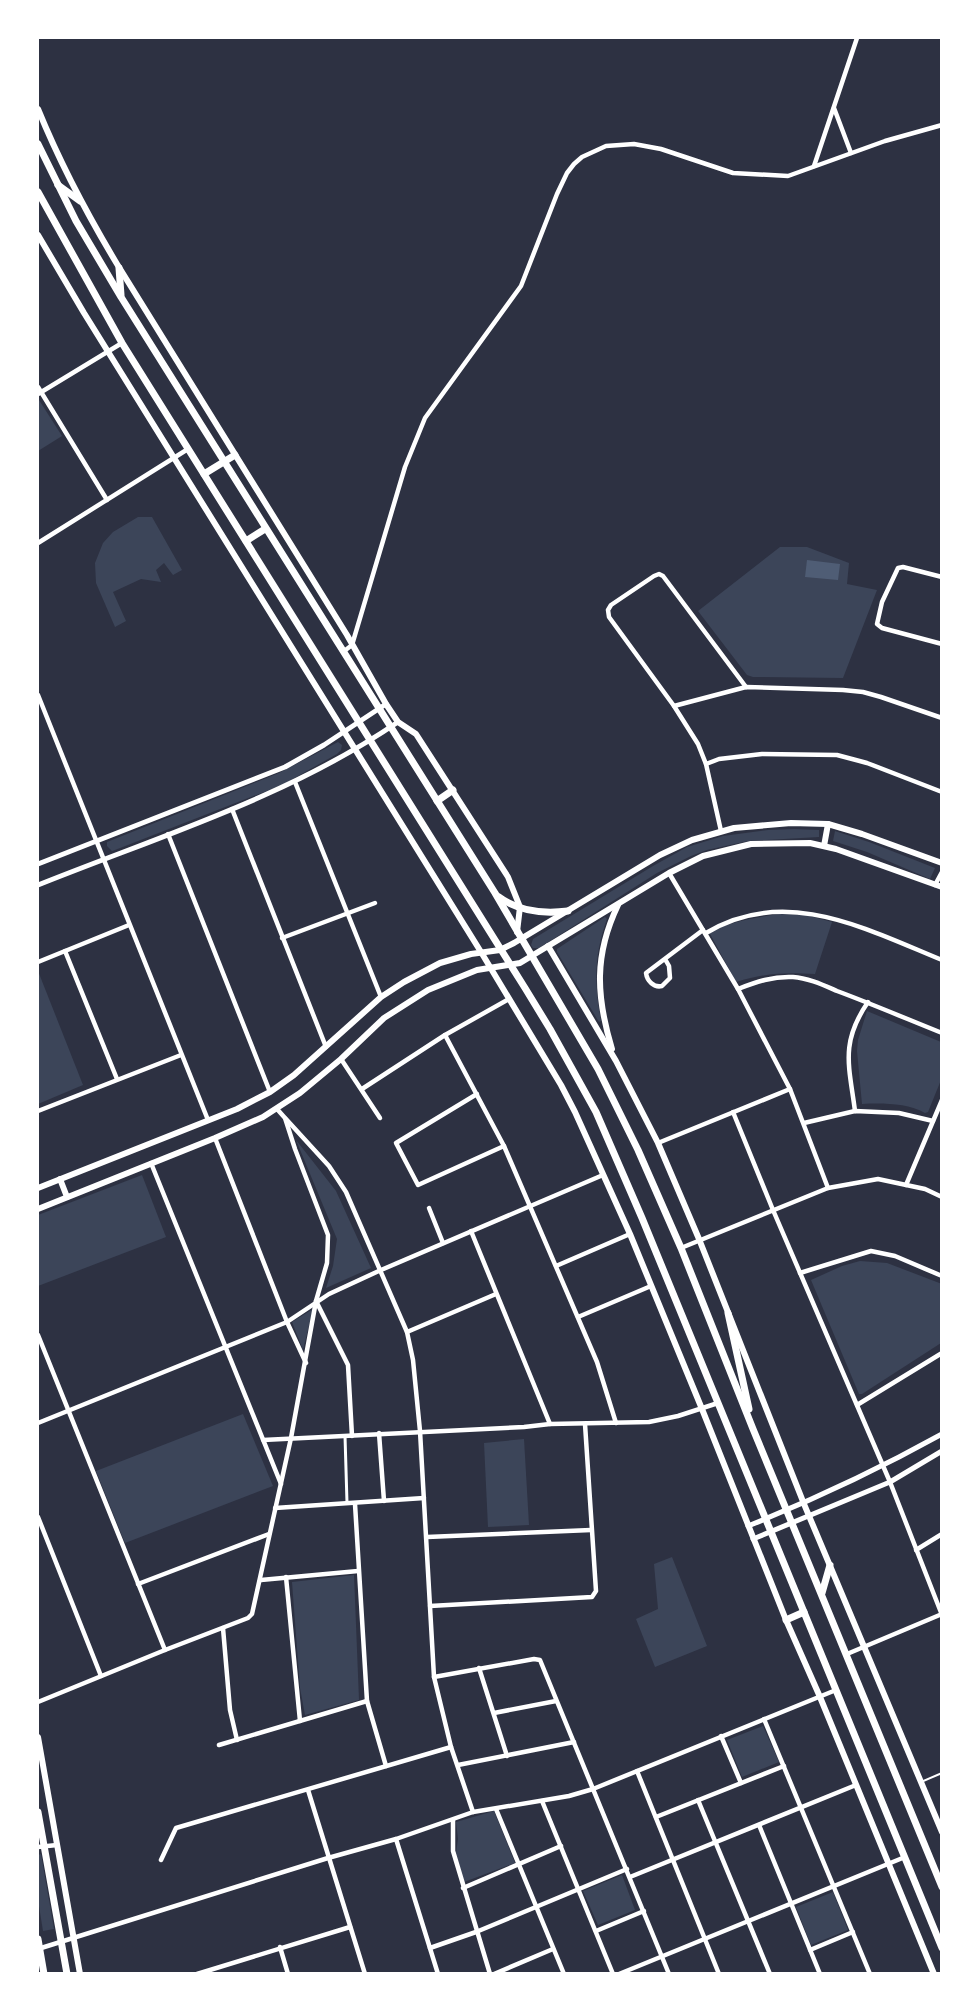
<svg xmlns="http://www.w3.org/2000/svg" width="979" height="2011" viewBox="0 0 979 2011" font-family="Overpass,sans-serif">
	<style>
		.green { fill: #3c4559 }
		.water { fill: #4f5d75 }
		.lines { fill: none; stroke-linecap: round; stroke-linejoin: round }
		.service { stroke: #fff; stroke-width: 2 }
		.pedestrian { stroke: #fff; stroke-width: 3 }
		.minor { stroke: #fff; stroke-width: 4.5 }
		.tertiary { stroke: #fff; stroke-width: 5 }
		.secondary { stroke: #fff; stroke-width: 6 }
		.primary { stroke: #fff; stroke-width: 7 }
	</style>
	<rect width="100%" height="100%" fill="#2d3142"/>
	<g class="green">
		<path d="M 39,400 L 62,436 L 38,451 L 38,401 Z"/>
		<path d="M 138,517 L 152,517 L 182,570 L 173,575 L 164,563 L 156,570 L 161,582 L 141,579 L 113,592 L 126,621 L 115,627 L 96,583 L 95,563 L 103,543 L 113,532 Z"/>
		<path d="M 780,547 L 807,547 L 849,563 L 847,584 L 877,590 L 843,678 L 753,677 L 747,675 L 698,611 Z"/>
		<path d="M 338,742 L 342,745 L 341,750 L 337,754 L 282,785 L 115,850 L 112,851 L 107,846 L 107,842 L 112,840 L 279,773 Z"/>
		<path d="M 794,829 L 819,830 L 819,837 L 748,841 L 707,850 L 691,856 L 657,873 L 539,948 L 533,948 L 531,945 L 533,939 L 653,866 L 687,847 L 723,836 L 768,830 Z"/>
		<path d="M 835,831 L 869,842 L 935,868 L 930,879 L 867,852 L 833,841 Z"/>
		<path d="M 779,914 L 806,915 L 832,922 L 815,974 C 786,972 765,973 736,982 L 709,932 C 732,921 754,918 779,914 Z"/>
		<path d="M 605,917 L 607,919 C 594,955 594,983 601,1021 L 599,1022 L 557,952 L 557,949 Z"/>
		<path d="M 38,971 L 83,1085 L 38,1104 Z"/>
		<path d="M 867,1011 L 941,1042 L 941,1080 L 928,1112 L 925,1113 C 907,1103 882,1103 862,1104 L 857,1051 L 858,1040 Z"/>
		<path d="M 296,1140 L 336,1191 L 371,1268 L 326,1288 L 333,1266 L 337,1239 Z"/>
		<path d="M 142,1175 L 166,1237 L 38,1286 L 38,1215 Z"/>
		<path d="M 860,1261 L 887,1263 L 942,1284 L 941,1343 L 862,1394 L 859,1394 L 811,1280 L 842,1266 Z"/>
		<path d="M 313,1309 L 303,1350 L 292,1322 Z"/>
		<path d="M 243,1414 L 273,1486 L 125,1543 L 96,1471 Z"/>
		<path d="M 524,1439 L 529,1525 L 488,1527 L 484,1443 Z"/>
		<path d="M 672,1557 L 707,1646 L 655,1667 L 636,1619 L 658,1609 L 654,1564 Z"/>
		<path d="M 354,1575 L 359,1700 L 305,1715 L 300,1688 L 292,1582 Z"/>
		<path d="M 763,1726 L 779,1762 L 742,1777 L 727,1740 Z"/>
		<path d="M 494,1811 L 515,1863 L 464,1882 L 456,1853 L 458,1839 L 456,1822 Z"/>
		<path d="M 41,1854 L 54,1929 L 43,1931 L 38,1900 L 38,1855 Z"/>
		<path d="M 622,1875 L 635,1910 L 598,1925 L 583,1891 Z"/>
		<path d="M 833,1892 L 848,1930 L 811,1945 L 796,1907 Z"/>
	</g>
	<path class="water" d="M 807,560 L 840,564 L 838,580 L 805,577 Z"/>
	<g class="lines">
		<path class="service" d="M 921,1782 L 942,1773"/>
		<path class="pedestrian" d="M 345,1436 L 347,1503"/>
		<g class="minor">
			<path d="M 834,108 L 851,153"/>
			<path d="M 814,166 L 857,38"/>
			<path d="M 38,387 L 107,500"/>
			<path d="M 38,394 L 122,343"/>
			<path d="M 38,543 L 188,449"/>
			<path d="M 942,577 L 903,567 L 898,568 L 882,602 L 877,624 L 882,628 L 942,644"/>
			<path d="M 343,652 L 352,645 L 405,467 L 425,418 L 521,286 L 557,194 L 567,173 L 574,164 L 582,157 L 606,146 L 634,144 L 661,149 L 733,173 L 788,176 L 885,141 L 942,125"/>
			<path d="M 38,695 L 208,1120"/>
			<path d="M 674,706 L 746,687 L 843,690 L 863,692 L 881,697 L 942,718"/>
			<path d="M 706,764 L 719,759 L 762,754 L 837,755 L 867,763 L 942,792"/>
			<path d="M 295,782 L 381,997"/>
			<path d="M 232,809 L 326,1047"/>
			<path d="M 721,831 L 706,764 L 698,744 L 674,706 L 609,617 L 608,610 L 611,605 L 654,576 L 659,574 L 663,576 L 746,687"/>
			<path d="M 168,834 L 270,1092"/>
			<path d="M 669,873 L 738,989 L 790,1089 L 828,1188"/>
			<path d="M 935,885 L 942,872"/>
			<path d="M 706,933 C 785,885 866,929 942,960"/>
			<path d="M 282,938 L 375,903"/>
			<path d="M 65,951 L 117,1079"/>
			<path d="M 665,959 L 669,966 L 670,978 L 662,986 C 654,988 647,981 646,973 L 703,930"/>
			<path d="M 38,962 L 129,925"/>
			<path d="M 738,989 C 756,982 773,976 793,977 C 808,978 823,985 837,991 C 872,1004 907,1019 942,1033"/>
			<path d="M 445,1035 L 504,1146 L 597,1362 L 616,1423"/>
			<path d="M 341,1059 L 380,1118"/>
			<path d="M 362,1089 L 445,1035 L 509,999"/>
			<path d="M 477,1094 L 396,1143 L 418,1185 L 504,1146"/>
			<path d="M 38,1111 L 181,1055"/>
			<path d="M 855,1111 C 849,1065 840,1043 868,1002"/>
			<path d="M 733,1112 L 773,1210 L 890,1482 L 942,1615"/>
			<path d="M 286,1119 L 329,1166 L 346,1192 L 407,1332 L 413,1360 L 420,1431 L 434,1677 L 451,1747 L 473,1812"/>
			<path d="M 804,1123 L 855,1111 L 899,1113 L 933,1121"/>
			<path d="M 215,1138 L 287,1322 L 306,1363"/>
			<path d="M 658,1143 L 790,1089"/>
			<path d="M 151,1163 L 281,1484"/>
			<path d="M 906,1185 L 942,1100"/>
			<path d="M 429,1208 L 443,1243"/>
			<path d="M 471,1231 L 550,1424"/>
			<path d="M 681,1248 L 828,1188 L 878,1179 L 925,1189 L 942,1197"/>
			<path d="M 556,1266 L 630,1234"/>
			<path d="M 800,1273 L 871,1251 L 895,1256 L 942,1276"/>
			<path d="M 316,1301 L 348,1365 L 352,1436"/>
			<path d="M 578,1317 L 651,1286"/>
			<path d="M 407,1332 L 496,1294"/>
			<path d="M 38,1335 L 165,1650"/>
			<path d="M 857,1405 L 942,1353"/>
			<path d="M 38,1423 L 287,1322 L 329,1294 L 381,1270 L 603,1175"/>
			<path d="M 379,1433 L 384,1501"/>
			<path d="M 263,1440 L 524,1427 L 550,1424 L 649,1422 L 678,1416 L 718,1403"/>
			<path d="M 355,1504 L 367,1701 L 386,1766"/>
			<path d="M 275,1508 L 424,1498"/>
			<path d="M 38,1517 L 101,1676"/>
			<path d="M 427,1537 L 591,1530"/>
			<path d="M 916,1550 L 942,1534"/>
			<path d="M 286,1577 L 300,1721"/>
			<path d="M 261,1580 L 358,1571"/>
			<path d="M 138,1584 L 269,1534"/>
			<path d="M 430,1606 L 592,1597 L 596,1591 L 585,1424"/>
			<path d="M 223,1628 L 230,1710 L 237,1740"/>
			<path d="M 847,1654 L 942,1614"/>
			<path d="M 479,1668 L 507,1756"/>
			<path d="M 434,1677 L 534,1659 L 540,1660 L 669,1974"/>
			<path d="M 38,1702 L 165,1650 L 248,1618 L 252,1614 L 291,1438 L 316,1301 L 327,1263 L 328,1235 L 295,1149 L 285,1118 L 277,1109"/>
			<path d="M 494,1713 L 556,1701"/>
			<path d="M 764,1719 L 870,1974"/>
			<path d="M 721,1736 L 741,1783"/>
			<path d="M 219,1745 L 367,1701"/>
			<path d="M 458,1765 L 574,1742"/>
			<path d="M 637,1771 L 719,1974"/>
			<path d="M 308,1790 L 365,1974"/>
			<path d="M 698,1800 L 770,1974"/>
			<path d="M 542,1801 L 613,1974"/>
			<path d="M 496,1809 L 564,1974"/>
			<path d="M 656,1817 L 784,1766"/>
			<path d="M 453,1820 L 453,1851 L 490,1974"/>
			<path d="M 759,1825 L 820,1974"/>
			<path d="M 396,1839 L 438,1974"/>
			<path d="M 38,1847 L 57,1845"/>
			<path d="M 161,1860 L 176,1828 L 451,1747"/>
			<path d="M 630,1877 L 856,1785"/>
			<path d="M 463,1888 L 561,1846"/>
			<path d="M 596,1931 L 644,1911"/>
			<path d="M 280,1947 L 288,1974"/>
			<path d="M 430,1948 L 476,1932 L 627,1869"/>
			<path d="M 38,1949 L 328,1858 L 396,1839 L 473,1812 L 569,1796 L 593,1789 L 836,1690"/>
			<path d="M 810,1950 L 853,1932"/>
			<path d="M 197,1974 L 350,1927"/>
			<path d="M 494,1974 L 553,1949"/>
			<path d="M 619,1974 L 905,1857"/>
		</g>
		<g class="tertiary">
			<path d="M 38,864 L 285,767 L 324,745 L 386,704"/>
			<path d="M 38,885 C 160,836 288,797 398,722"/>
			<path d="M 748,1526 C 815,1499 879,1469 942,1434"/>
			<path d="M 753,1539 L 890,1482 L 942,1451"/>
		</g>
		<g class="secondary">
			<path d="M 38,109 C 60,163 87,214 117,264 L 347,635 L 386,704 L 398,722 L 416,734 L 508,877 L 520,907 L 517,932"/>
			<path d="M 38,235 L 84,313 L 481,952 L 561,1085 L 575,1112 L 630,1234 L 702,1409 L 786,1620 L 820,1697 L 934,1974"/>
			<path d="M 824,846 L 828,824"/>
			<path d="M 548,946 L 616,1061 L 658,1143 L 699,1239 L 804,1504 L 942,1832"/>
			<path d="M 612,1049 C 596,996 594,955 618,905"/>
			<path d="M 60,1179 L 67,1197"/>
			<path d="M 38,1188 L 237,1109 L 270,1092 L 294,1075 L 381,997 L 404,982 L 440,963 L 471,954 L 500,950 L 514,943 L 660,855 L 692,840 L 734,828 L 791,823 L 828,824 L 862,834 L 942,863"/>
			<path d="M 38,1209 L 215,1138 L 263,1117 L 300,1093 L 341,1059 L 384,1018 L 428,990 L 477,970 L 520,963 L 669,873 L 703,856 L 751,844 L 810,843 L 836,849 L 942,887"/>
			<path d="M 38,1737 L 80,1974"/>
		</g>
		<g class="primary">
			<path d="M 38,144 L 76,221 L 121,297 L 495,893 L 598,1069 L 638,1150 L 681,1248 L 753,1429 L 942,1887"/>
			<path d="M 58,185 L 80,201"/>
			<path d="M 38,192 L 122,343 L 525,988 L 550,1029 L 596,1112 L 642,1218 L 942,1948"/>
			<path d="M 119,268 L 121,295"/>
			<path d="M 204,474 L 235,455"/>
			<path d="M 246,541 L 265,529"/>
			<path d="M 437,801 L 453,790"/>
			<path d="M 499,897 C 518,911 544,914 568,911"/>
			<path d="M 728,1313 L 749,1409"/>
			<path d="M 822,1593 L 830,1565"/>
			<path d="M 786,1620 L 804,1612"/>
			<path d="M 38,1812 L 67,1974"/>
			<path d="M 38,1939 L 44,1974"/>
		</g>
	</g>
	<rect width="979" height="2011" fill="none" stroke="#ffffff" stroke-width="78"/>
</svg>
